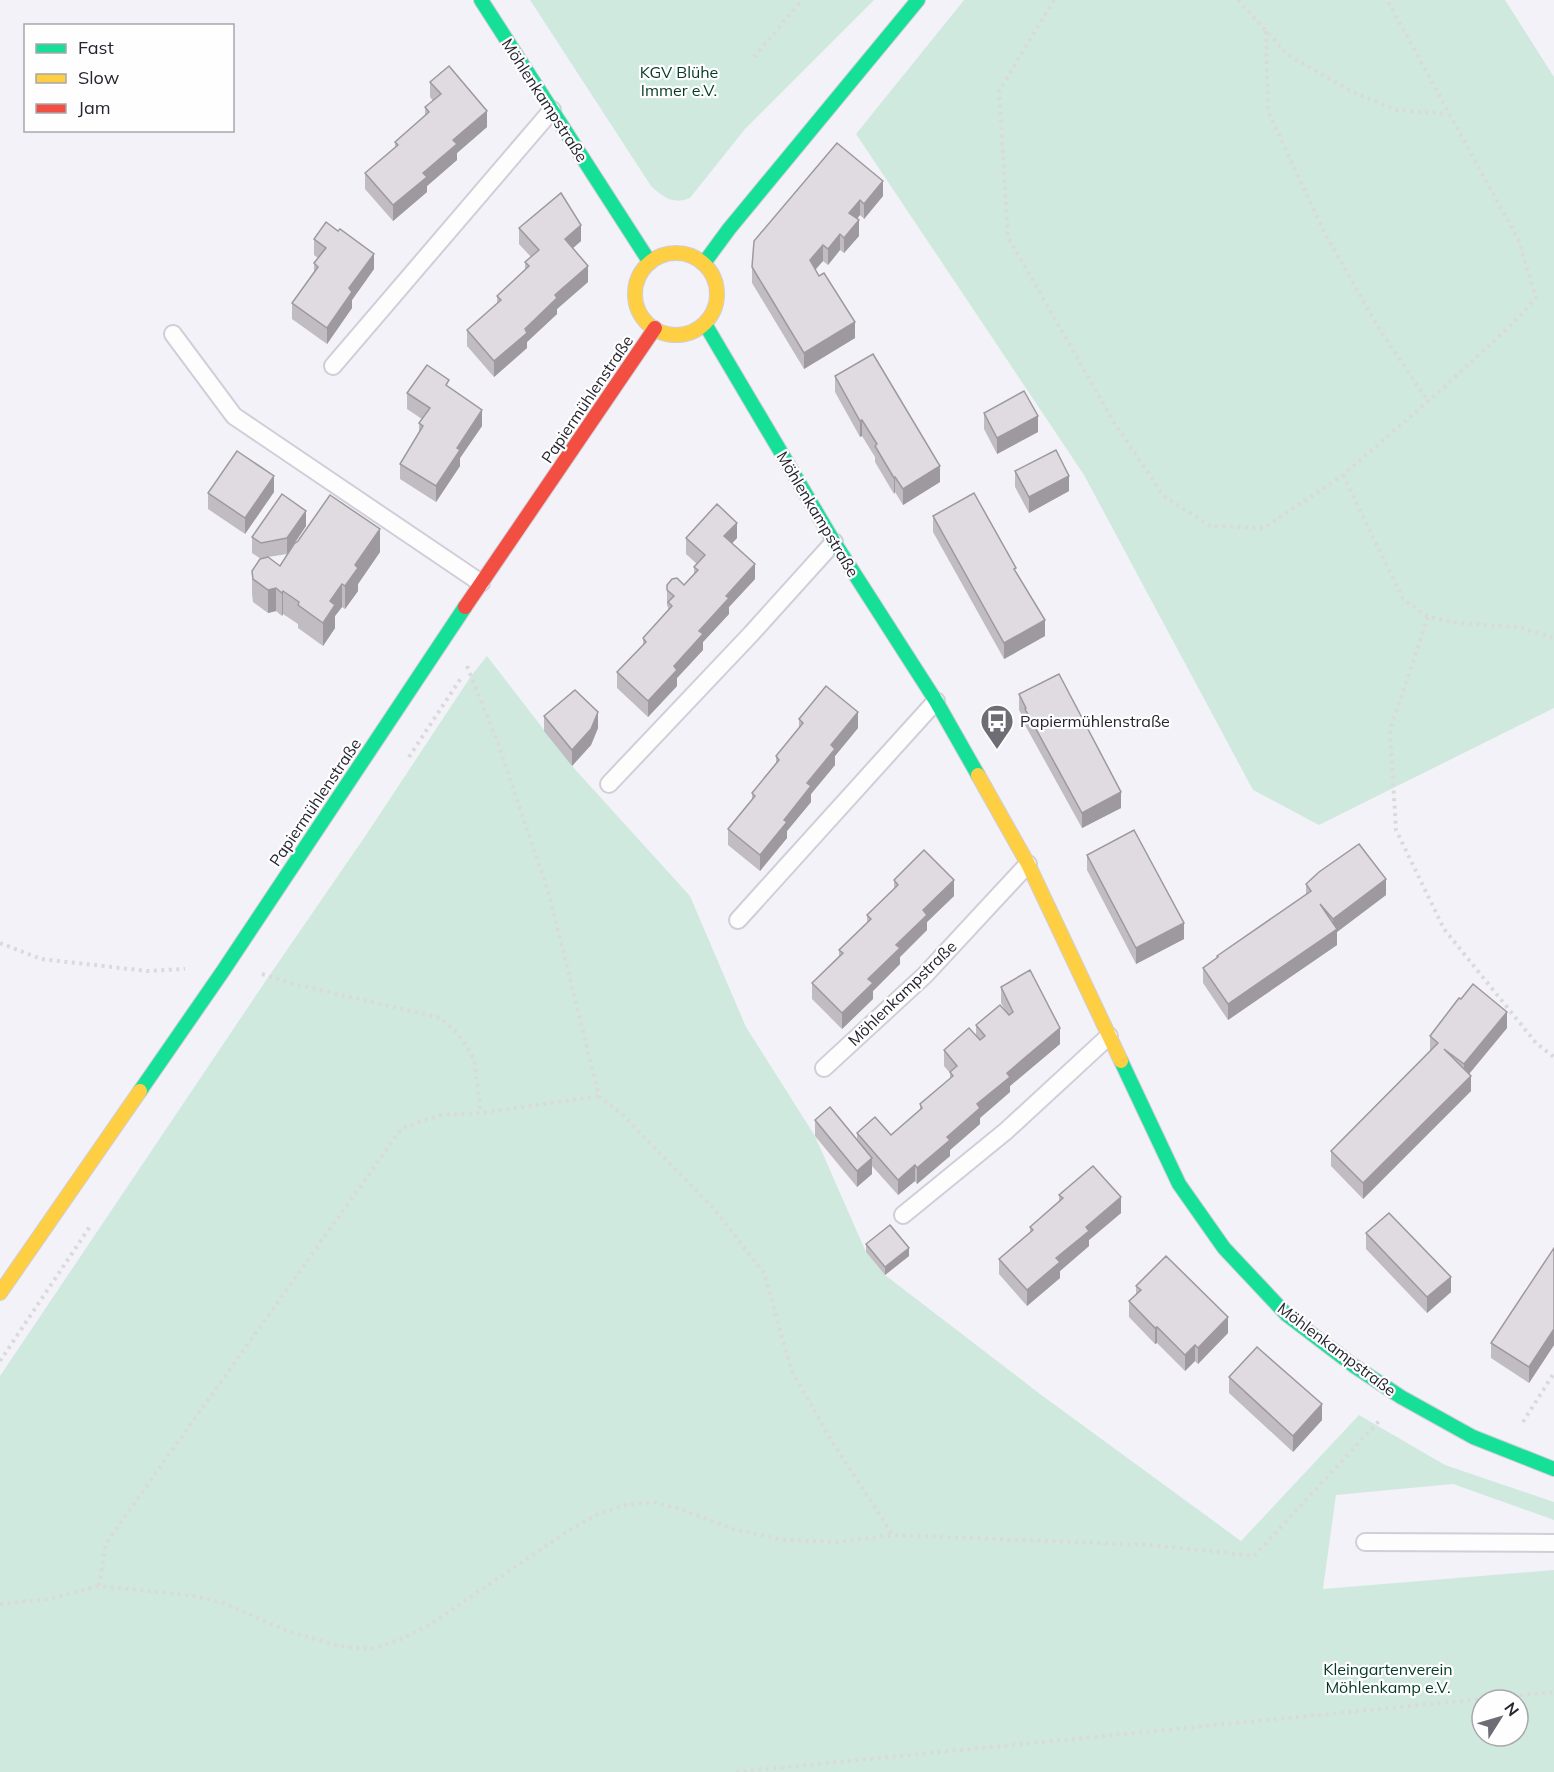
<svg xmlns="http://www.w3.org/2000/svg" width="1554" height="1772" viewBox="0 0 1554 1772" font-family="Mulish,sans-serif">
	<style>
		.green { fill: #d0e9df; fill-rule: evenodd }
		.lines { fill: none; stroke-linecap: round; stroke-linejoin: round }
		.lane-casing { stroke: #d0ced7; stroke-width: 20 }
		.fast-casing { stroke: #d0ced7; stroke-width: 16 }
		.slow-casing { stroke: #d0ced7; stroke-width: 16 }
		.jam-casing { stroke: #d0ced7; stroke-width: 16 }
		.path { stroke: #dadadc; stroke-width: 4; stroke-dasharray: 3 4.5; stroke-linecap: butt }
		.lane { stroke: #fdfdfe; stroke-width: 16 }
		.fast { stroke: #16e098; stroke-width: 14 }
		.slow { stroke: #ffcf43; stroke-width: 14 }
		.jam { stroke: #f24e42; stroke-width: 14 }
		.wall { fill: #c1bbc2; fill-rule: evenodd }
		.shaded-wall { fill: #9d999e }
		.building { fill: #e0dae1; stroke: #9d999e; stroke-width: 1.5 }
		.labels { text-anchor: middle; stroke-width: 4.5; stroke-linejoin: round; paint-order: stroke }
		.park-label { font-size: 16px; fill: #033925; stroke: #fefefe }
		.street-label { font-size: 16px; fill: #26242f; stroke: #fefefe }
		.poi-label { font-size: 16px; fill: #26242f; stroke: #fefefe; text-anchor: start }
	</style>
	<rect width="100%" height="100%" fill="#f3f2f8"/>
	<g class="green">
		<path d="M 530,0 L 874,0 L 745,129 L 690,198 C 673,205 663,197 651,186 Z"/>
		<path d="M 964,0 L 1505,0 L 1554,77 L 1554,708 L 1319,825 L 1253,790 L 1084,475 L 856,134 Z"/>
		<path d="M 487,656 L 572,766 L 690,896 L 746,1027 L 815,1136 L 866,1252 L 885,1275 L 1040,1394 L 1241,1541 L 1359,1415 L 1445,1465 L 1554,1502 L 1554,1520 L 1453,1484 L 1336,1495 L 1323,1589 L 1554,1570 L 1554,1772 L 0,1772 L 0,1376 L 269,976 L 366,835 L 471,676 ZM 1482,1700 L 1518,1700 L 1518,1736 L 1482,1736 Z"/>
	</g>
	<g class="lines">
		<defs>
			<g id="lane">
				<path d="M 173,334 L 234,416 L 481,583"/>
				<path d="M 333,366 L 552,110"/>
				<path d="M 609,784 L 751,634 L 834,542"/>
				<path d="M 738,920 L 936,701"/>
				<path d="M 824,1068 L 925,975 L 1028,864"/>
				<path d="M 903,1215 L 1006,1131 L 1109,1036"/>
				<path d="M 1365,1542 L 1554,1543"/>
			</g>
			<g id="fast">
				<path d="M 481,0 L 649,261"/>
				<path d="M 704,263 L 729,229 L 918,0"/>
				<path d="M 705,324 L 834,542 L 936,701 L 978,775"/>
				<path d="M 1121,1061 L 1179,1184 L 1224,1248 L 1287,1315 L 1354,1366 L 1401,1397 L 1473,1437 L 1554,1469"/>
				<path d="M 140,1091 L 223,971 L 465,607"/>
			</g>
			<g id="slow">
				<circle cx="676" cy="294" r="41"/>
				<path d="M 978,775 L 1028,864 L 1121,1061"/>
				<path d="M 0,1293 L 140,1091"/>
			</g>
			<path id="jam" d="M 465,607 L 655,328"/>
		</defs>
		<use href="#lane" class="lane-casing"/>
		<use href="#fast" class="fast-casing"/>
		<use href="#slow" class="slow-casing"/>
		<use href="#jam" class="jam-casing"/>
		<g class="path">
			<path d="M 1054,0 L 999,91 L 1008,237 L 1115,424 L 1164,496 L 1210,526 L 1264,528 L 1343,475 L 1443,388 L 1511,325 L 1536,298 L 1518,239 L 1387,0"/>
			<path d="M 1238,0 L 1288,55 L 1351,91 L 1396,110 L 1448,114"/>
			<path d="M 1266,31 L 1268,111 L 1323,230 L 1378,327 L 1428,401"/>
			<path d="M 754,57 L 802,0"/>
			<path d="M 1343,475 L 1403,599 L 1428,617 L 1459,623 L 1518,627 L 1554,638"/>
			<path d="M 1428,617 L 1390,730 L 1396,830 L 1444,929 L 1536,1043 L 1554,1057"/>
			<path d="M 467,666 L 496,738 L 549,894 L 599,1096 L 623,1115 L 715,1210 L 764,1273 L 791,1369 L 831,1440 L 893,1535"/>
			<path d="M 409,757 L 461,678"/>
			<path d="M 0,943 L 41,959 L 147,971 L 185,969"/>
			<path d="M 262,974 L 294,984 L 441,1018 L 459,1035 L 474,1059 L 481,1113"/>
			<path d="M 0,1361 L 91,1225"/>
			<path d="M 1523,1422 L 1554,1373"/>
			<path d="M 99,1586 L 106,1543 L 402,1128 L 440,1115 L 481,1113 L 599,1096"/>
			<path d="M 0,1604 L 49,1599 L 99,1586 L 194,1596 L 224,1603 L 287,1631 L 339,1646 L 371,1649 L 399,1640 L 429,1625 L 571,1529 L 598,1514 L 626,1505 L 652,1502 L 683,1510 L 733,1529 L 784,1540 L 838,1542 L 893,1535 L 1152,1545 L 1254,1556 L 1379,1421"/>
			<path d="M 736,1772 L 1554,1692"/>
		</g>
		<use href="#lane" class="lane"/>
		<use href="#fast" class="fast"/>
		<use href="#slow" class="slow"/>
		<use href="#jam" class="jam"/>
	</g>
	<g class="wall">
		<path d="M 430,82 L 487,127 L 457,153 L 457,160 L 427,186 L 427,192 L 393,221 L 365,189 L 365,173 L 395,147 L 395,142 L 425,115 L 425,107 L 433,101 L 430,97 Z"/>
		<path d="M 837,143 L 883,196 L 864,219 L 860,215 L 857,219 L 859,236 L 844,253 L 840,250 L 828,265 L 823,261 L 815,269 L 855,338 L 804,369 L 752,283 L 752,267 Z"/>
		<path d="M 519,228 L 581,241 L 573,248 L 588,282 L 557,309 L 557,314 L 527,342 L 527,348 L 494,377 L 467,346 L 467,330 L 497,304 L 497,296 L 525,270 L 525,262 L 531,257 L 519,244 Z"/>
		<path d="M 314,239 L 374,269 L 352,300 L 352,308 L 327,344 L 292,319 L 292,303 L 314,272 L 314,263 L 318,258 L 314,255 Z"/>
		<path d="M 835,376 L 940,482 L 903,505 L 895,492 L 894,494 L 875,462 L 875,457 L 862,436 L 860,437 L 835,392 Z"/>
		<path d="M 449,388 L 482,426 L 460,458 L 460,466 L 436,502 L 400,479 L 400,464 L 419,433 L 419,423 L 422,419 L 407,409 L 407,393 Z"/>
		<path d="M 984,413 L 1038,432 L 997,454 L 984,429 Z"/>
		<path d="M 1015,471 L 1069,491 L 1029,513 L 1015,487 Z"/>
		<path d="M 274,492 L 245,534 L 208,509 L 208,493 Z"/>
		<path d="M 933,516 L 1016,573 L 1045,636 L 1004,659 L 933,532 Z"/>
		<path d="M 306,526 L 295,543 L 380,552 L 358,584 L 358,591 L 345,609 L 342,607 L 335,616 L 335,628 L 323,646 L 298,628 L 298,624 L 283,614 L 282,616 L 276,611 L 268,613 L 253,602 L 252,594 L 252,571 L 261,559 L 252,553 L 252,537 ZM 287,554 L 280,566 L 268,557 Z"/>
		<path d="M 686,538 L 737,538 L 732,543 L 755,579 L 729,607 L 729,614 L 703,642 L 703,650 L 677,678 L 677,686 L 648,717 L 617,688 L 617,672 L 643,645 L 643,638 L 668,610 L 668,607 L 667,606 L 667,590 L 684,585 L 694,574 L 694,567 L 697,564 L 686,554 Z"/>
		<path d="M 1019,694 L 1121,808 L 1082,828 L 1025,725 L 1025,721 L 1019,710 Z"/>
		<path d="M 544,716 L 598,728 L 591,745 L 572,766 L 544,731 Z"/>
		<path d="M 799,719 L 858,728 L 835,756 L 835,765 L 811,794 L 811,802 L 787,831 L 787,838 L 760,871 L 728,845 L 728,829 L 752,801 L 752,793 L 776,763 L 776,756 L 799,728 Z"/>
		<path d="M 1087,855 L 1184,939 L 1136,964 L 1087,870 Z"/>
		<path d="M 894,880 L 954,896 L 927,922 L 927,930 L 900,957 L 900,964 L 873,991 L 873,999 L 842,1029 L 812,999 L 812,983 L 839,956 L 839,950 L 867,923 L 867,915 L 894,889 Z"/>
		<path d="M 1306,884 L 1386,895 L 1337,932 L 1337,945 L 1228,1020 L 1203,983 L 1203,968 L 1217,958 L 1217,956 L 1306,895 Z"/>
		<path d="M 1001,987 L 1060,1044 L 1010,1086 L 1010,1092 L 980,1118 L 980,1124 L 950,1150 L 950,1156 L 917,1184 L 915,1181 L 898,1195 L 872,1166 L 872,1174 L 857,1187 L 815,1136 L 815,1120 L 857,1140 L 857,1133 L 891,1135 L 920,1110 L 920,1104 L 950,1079 L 950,1073 L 944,1066 L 944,1050 L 976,1036 L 976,1025 L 1005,1010 L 1001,1003 Z"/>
		<path d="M 1507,1028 L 1469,1074 L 1471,1091 L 1363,1199 L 1331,1166 L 1331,1151 L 1430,1051 L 1430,1036 Z"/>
		<path d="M 1059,1195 L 1121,1213 L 1089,1240 L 1089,1246 L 1060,1271 L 1060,1278 L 1027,1306 L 999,1274 L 999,1259 L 1030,1233 L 1030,1227 L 1059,1201 Z"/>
		<path d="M 1366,1233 L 1451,1292 L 1427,1313 L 1366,1249 Z"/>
		<path d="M 866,1244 L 909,1256 L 885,1275 L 866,1252 Z"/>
		<path d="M 1554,1248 L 1554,1345 L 1529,1383 L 1491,1358 L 1491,1343 Z"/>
		<path d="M 1136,1286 L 1228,1333 L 1198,1364 L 1195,1361 L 1185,1371 L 1157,1343 L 1155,1344 L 1129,1317 L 1129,1301 L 1136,1294 Z"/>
		<path d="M 1229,1377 L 1322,1420 L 1293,1452 L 1229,1393 Z"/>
	</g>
	<g class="shaded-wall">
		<path d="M 487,111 L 487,127 L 457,153 L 457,160 L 427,186 L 427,192 L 393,221 L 393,205 L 453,140 Z"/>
		<path d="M 883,181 L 883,196 L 864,219 L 864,204 Z"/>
		<path d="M 860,200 L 860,215 L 849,228 L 849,213 Z"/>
		<path d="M 859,220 L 859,236 L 844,253 L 844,238 Z"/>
		<path d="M 581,225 L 581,241 L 565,255 L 565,239 Z"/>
		<path d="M 840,234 L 840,250 L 828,265 L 828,249 Z"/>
		<path d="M 823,245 L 823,261 L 810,276 L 810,260 Z"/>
		<path d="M 374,254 L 374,269 L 352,300 L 352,308 L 327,344 L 327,328 L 349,288 Z"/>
		<path d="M 588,266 L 588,282 L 557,309 L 557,314 L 527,342 L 527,348 L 494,377 L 494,361 L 555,295 Z"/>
		<path d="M 855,322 L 855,338 L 804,369 L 804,353 Z"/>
		<path d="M 482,410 L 482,426 L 460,458 L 460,466 L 436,502 L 436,486 L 457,448 Z"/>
		<path d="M 1038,416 L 1038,432 L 997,454 L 997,438 Z"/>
		<path d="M 862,420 L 862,436 L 860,437 L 860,421 Z"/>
		<path d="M 940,466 L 940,482 L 903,505 L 903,489 Z"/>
		<path d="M 274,476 L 274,492 L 245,534 L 245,518 Z"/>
		<path d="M 1069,476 L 1069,491 L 1029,513 L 1029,497 Z"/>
		<path d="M 895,477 L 895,492 L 894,494 L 894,478 Z"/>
		<path d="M 306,511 L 306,526 L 287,554 L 287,538 Z"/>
		<path d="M 737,523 L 737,538 L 724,552 L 724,536 Z"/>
		<path d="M 380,529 L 380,552 L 358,584 L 358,591 L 345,609 L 345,586 L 355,565 Z"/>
		<path d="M 755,564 L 755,579 L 729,607 L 729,614 L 703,642 L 703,650 L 677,678 L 677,686 L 648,717 L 648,701 L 726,596 Z"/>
		<path d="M 342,584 L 342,607 L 335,616 L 335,628 L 323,646 L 323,623 L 330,601 Z"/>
		<path d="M 276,588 L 276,611 L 268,613 L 268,590 Z"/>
		<path d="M 283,591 L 283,614 L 282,616 L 282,593 Z"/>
		<path d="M 1045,620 L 1045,636 L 1004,659 L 1004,643 Z"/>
		<path d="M 598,712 L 598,728 L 591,745 L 572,766 L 572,750 Z"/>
		<path d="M 858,712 L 858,728 L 835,756 L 835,765 L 811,794 L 811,802 L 787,831 L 787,838 L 760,871 L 760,855 L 831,745 Z"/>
		<path d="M 1121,792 L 1121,808 L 1082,828 L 1082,813 Z"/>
		<path d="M 1386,879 L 1386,895 L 1337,932 L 1337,945 L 1228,1020 L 1228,1004 L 1333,932 L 1333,919 Z"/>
		<path d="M 954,880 L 954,896 L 927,922 L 927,930 L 900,957 L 900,964 L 873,991 L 873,999 L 842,1029 L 842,1013 L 923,910 Z"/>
		<path d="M 1184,923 L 1184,939 L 1136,964 L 1136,948 Z"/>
		<path d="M 1507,1012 L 1507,1028 L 1464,1080 L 1464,1064 Z"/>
		<path d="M 1060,1028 L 1060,1044 L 1010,1086 L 1010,1092 L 980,1118 L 980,1124 L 950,1150 L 950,1156 L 917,1184 L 917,1168 L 1007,1073 Z"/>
		<path d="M 1471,1076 L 1471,1091 L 1363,1199 L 1363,1183 Z"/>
		<path d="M 872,1158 L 872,1174 L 857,1187 L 857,1171 Z"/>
		<path d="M 915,1165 L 915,1181 L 898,1195 L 898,1180 Z"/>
		<path d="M 1121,1197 L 1121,1213 L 1089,1240 L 1089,1246 L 1060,1271 L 1060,1278 L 1027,1306 L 1027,1290 L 1086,1227 Z"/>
		<path d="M 909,1248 L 909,1256 L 885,1275 L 885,1267 Z"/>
		<path d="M 1451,1277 L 1451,1292 L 1427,1313 L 1427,1297 Z"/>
		<path d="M 1228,1317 L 1228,1333 L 1198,1364 L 1198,1348 Z"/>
		<path d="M 1157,1327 L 1157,1343 L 1155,1344 L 1155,1328 Z"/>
		<path d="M 1554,1329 L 1554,1345 L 1529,1383 L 1529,1367 Z"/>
		<path d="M 1195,1345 L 1195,1361 L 1185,1371 L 1185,1355 Z"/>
		<path d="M 1322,1404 L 1322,1420 L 1293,1452 L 1293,1436 Z"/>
	</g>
	<g class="building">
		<path d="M 449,66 L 487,111 L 453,140 L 457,144 L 423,173 L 427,177 L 393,205 L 365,173 L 398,145 L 395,142 L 429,112 L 425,107 L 441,94 L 430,82 Z"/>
		<path d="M 837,143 L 883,181 L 864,204 L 860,200 L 849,213 L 859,220 L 844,238 L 840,234 L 828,249 L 823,245 L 810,260 L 819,276 L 824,273 L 855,322 L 804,353 L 752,267 L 754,241 Z"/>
		<path d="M 561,193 L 581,225 L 565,239 L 588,266 L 555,295 L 557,298 L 525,329 L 527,333 L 494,361 L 467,330 L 501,300 L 497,296 L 529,266 L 525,262 L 539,250 L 519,228 Z"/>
		<path d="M 326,222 L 338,231 L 340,229 L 374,254 L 349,288 L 352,292 L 327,328 L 292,303 L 318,267 L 314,263 L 326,248 L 314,239 Z"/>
		<path d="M 873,354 L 940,466 L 903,489 L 895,477 L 894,478 L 875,446 L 877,444 L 862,420 L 860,421 L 835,376 Z"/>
		<path d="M 427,365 L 449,380 L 446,385 L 482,410 L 457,448 L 460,450 L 436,486 L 400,464 L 423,426 L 419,423 L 430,408 L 407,393 Z"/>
		<path d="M 1024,391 L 1038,416 L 997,438 L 984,413 Z"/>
		<path d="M 1056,450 L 1069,476 L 1029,497 L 1015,471 Z"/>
		<path d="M 237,451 L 274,476 L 245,518 L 208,493 Z"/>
		<path d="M 974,493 L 1016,568 L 1014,569 L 1045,620 L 1004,643 L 933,516 Z"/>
		<path d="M 282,494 L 306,511 L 287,538 L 261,543 L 252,537 Z"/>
		<path d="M 330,495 L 380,529 L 355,565 L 358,568 L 345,586 L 342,584 L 330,601 L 335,605 L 323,623 L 298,605 L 299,602 L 283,591 L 282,593 L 276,588 L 268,590 L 253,579 L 252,571 L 260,559 L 268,557 L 280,566 L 294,544 L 298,541 Z"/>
		<path d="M 717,504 L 737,523 L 724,536 L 755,564 L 726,596 L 729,598 L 699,631 L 703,634 L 674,666 L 677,670 L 648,701 L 617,672 L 646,642 L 643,638 L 672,606 L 668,602 L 674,596 L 667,590 L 667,585 L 672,579 L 677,578 L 684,585 L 698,570 L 694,567 L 705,555 L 686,538 Z"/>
		<path d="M 1059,674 L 1121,792 L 1082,813 L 1025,709 L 1026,708 L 1019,694 Z"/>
		<path d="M 826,686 L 858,712 L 831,745 L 835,749 L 807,783 L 811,786 L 784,820 L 787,822 L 760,855 L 728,829 L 755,796 L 752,793 L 779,760 L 776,756 L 803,723 L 799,719 Z"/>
		<path d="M 575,690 L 598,712 L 591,729 L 572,750 L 544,716 Z"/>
		<path d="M 1134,830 L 1184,923 L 1136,948 L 1087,855 Z"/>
		<path d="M 1359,844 L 1386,879 L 1333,919 L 1320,904 L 1337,929 L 1228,1004 L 1203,968 L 1218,957 L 1217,956 L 1311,891 L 1306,884 L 1319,872 Z"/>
		<path d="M 924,850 L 954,880 L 923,910 L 927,915 L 896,945 L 900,948 L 868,979 L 873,983 L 842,1013 L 812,983 L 843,953 L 839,950 L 871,919 L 867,915 L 898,885 L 894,880 Z"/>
		<path d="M 1030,970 L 1060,1028 L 1007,1073 L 1010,1077 L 977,1104 L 980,1108 L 947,1137 L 950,1140 L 917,1168 L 915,1165 L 898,1180 L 857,1133 L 875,1117 L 891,1135 L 922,1108 L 920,1104 L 953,1076 L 950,1072 L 957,1066 L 944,1050 L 969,1028 L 980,1040 L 985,1036 L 976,1025 L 1000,1005 L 1009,1015 L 1013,1012 L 1001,987 Z"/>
		<path d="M 1473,984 L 1507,1012 L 1464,1064 L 1444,1049 L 1471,1076 L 1363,1183 L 1331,1151 L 1438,1043 L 1430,1036 L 1459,998 L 1461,999 Z"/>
		<path d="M 830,1107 L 872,1158 L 857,1171 L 815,1120 Z"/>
		<path d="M 1093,1166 L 1121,1197 L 1086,1227 L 1089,1231 L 1056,1258 L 1060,1262 L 1027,1290 L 999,1259 L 1033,1230 L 1030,1227 L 1063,1198 L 1059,1195 Z"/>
		<path d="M 1389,1213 L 1451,1277 L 1427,1297 L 1366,1233 Z"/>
		<path d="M 890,1225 L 909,1248 L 885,1267 L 866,1244 Z"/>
		<path d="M 1554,1248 L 1554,1329 L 1529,1367 L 1491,1343 Z"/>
		<path d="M 1166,1256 L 1228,1317 L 1198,1348 L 1195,1345 L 1185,1355 L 1157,1327 L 1155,1328 L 1129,1301 L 1141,1290 L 1136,1286 Z"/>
		<path d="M 1257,1347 L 1322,1404 L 1293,1436 L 1229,1377 Z"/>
	</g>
	<defs>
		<symbol id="bus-pin" viewBox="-11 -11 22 30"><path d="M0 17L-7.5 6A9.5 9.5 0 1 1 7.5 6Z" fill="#6e6c75" stroke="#fefefe"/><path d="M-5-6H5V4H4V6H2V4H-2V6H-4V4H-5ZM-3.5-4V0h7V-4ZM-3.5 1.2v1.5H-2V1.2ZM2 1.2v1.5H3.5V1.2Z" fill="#fff"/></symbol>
	</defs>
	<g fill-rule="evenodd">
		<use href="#bus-pin" x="978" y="702" width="38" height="52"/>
	</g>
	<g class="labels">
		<g class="park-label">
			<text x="679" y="78">KGV Blühe<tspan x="679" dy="18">Immer e.V.</tspan></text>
			<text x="1388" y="1675">Kleingartenverein<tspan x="1388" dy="18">Möhlenkamp e.V.</tspan></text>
		</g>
		<g class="street-label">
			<text transform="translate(545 100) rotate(57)" y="6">Möhlenkampstraße</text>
			<text transform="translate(587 399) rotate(-56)" y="6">Papiermühlenstraße</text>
			<text transform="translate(818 514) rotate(59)" y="6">Möhlenkampstraße</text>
			<text transform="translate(315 802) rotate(-56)" y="6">Papiermühlenstraße</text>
			<text transform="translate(902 993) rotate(-44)" y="6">Möhlenkampstraße</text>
			<text transform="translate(1337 1349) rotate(37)" y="6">Möhlenkampstraße</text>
		</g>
		<g class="poi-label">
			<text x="1020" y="727">Papiermühlenstraße</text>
		</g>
	</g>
	<rect x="24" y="24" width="210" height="108" fill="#fefefe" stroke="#a8a7ab" stroke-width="1.5"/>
	<rect x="36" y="44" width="30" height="9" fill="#16e098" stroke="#a8a7ab" stroke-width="1.5"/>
	<text x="78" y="54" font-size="18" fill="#26242f">Fast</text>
	<rect x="36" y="74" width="30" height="9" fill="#ffcf43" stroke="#a8a7ab" stroke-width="1.5"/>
	<text x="78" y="84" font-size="18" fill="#26242f">Slow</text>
	<rect x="36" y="104" width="30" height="9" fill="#f24e42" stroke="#a8a7ab" stroke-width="1.5"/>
	<text x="78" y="114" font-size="18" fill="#26242f">Jam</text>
	<g transform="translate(1500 1718) rotate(53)"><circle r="28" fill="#fefefe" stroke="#a8a7ab" stroke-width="1.5"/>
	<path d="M0-4.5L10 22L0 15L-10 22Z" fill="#6e6c75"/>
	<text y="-9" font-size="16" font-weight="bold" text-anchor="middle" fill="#26242f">N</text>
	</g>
</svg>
